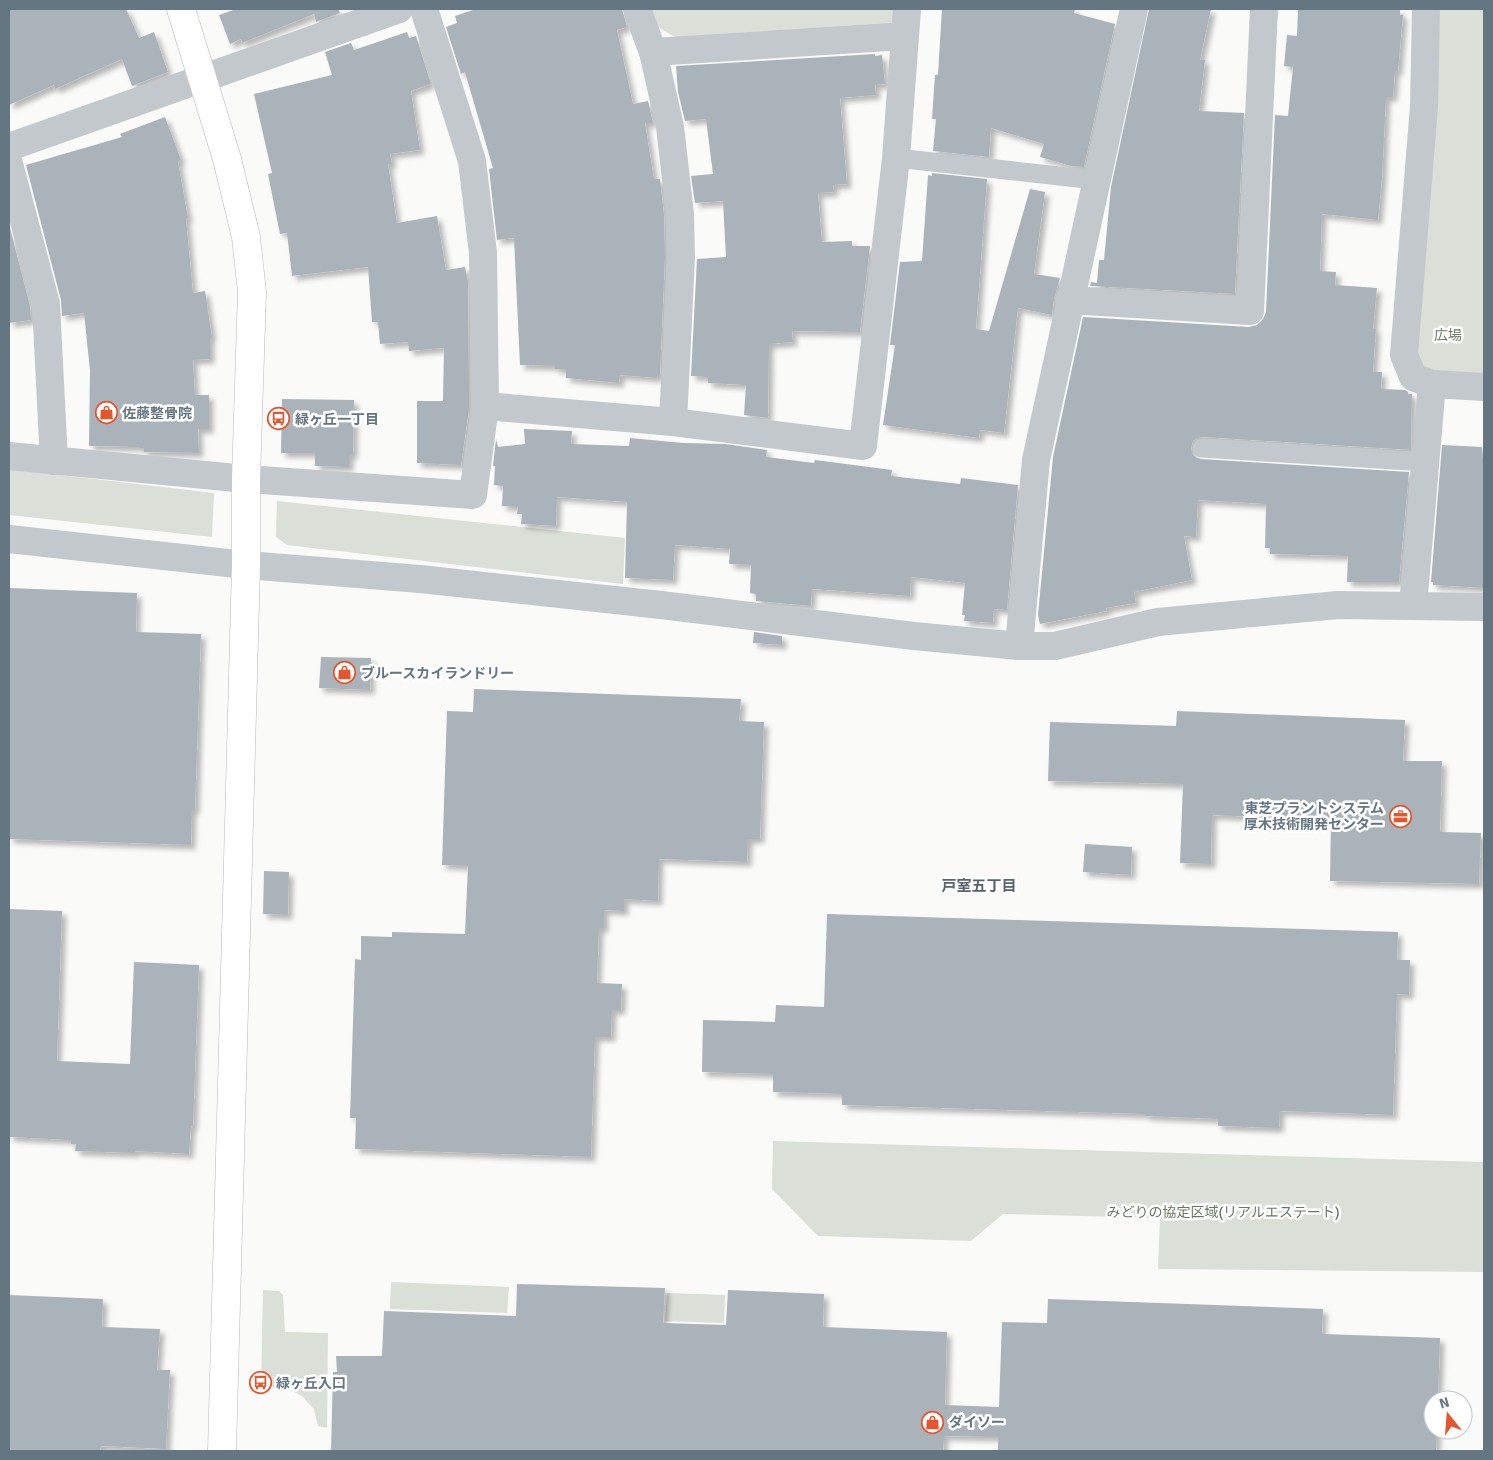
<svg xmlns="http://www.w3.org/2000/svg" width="1493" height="1460" viewBox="0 0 1493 1460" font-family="Signika,'Noto Sans JP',sans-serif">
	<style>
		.green { fill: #dadfd7 }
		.building { fill: #aab3b9; filter: url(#shadow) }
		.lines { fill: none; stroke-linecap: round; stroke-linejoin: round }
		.secondary-casing { stroke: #b3babf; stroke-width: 29 }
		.lane { stroke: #c3c8cc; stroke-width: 19 }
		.street { stroke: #c3c8cc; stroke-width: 28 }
		.secondary { stroke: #fff; stroke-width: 28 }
		.labels { text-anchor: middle; stroke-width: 5; stroke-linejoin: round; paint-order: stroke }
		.park-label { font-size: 14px; fill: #687a64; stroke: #fff }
		.poi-label { font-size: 14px; font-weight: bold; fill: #657683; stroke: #fff; text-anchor: start }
		.neighbourhood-label { font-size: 15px; font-weight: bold; fill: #57646e; stroke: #fff }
	</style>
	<defs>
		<filter id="shadow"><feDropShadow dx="4.5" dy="4.5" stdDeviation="2.5" flood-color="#0004"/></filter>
	</defs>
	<rect width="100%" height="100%" fill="#fafaf8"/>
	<g class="green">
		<path d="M 651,9 L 902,9 L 901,22 L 675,37 L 658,27 Z"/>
		<path d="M 1434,9 L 1484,9 L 1484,379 L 1423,373 L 1410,351 Z"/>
		<path d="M 9,469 L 214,493 L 212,537 L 9,515 Z"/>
		<path d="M 277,501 L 625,538 L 623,584 L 287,545 L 276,537 Z"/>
		<path d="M 773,1141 L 1484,1162 L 1484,1272 L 1158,1269 L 1160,1218 L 1003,1214 L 971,1241 L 818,1236 L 772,1189 Z"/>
		<path d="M 391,1282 L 509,1287 L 507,1313 L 390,1309 Z"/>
		<path d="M 263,1290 L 279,1291 L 283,1295 L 285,1332 L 328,1333 L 327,1428 L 318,1426 L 314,1409 L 302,1396 L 285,1387 L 261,1387 Z"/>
		<path d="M 667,1293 L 725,1295 L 724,1323 L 665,1321 Z"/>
	</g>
	<g class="building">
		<path d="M 9,9 L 126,9 L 139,38 L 154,32 L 168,72 L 132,86 L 122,59 L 55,89 L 54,85 L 9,105 Z"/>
		<path d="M 236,9 L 338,9 L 340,13 L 316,22 L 314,14 L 242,43 L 241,39 L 230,44 L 219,15 Z"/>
		<path d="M 476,9 L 622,9 L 627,27 L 617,30 L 633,104 L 648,101 L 653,123 L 645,123 L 654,179 L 660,179 L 664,215 L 665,257 L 660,375 L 658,375 L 657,378 L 620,375 L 619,383 L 566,378 L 566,369 L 555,369 L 555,366 L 520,365 L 514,238 L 497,240 L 489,169 L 493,168 L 465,72 L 461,74 L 446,27 L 457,23 L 455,16 Z"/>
		<path d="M 942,9 L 1075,9 L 1074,13 L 1115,24 L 1084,167 L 1071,166 L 1040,157 L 1044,144 L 991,128 L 989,157 L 933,151 L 936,119 L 932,119 L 935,75 L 938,75 Z"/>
		<path d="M 1149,9 L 1211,9 L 1200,60 L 1205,60 L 1199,111 L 1244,113 L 1235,294 L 1090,286 L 1091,282 L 1097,283 L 1099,260 L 1104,260 L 1111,187 Z"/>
		<path d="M 1298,9 L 1381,9 L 1400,10 L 1400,15 L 1403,15 L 1398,71 L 1395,71 L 1393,97 L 1386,97 L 1382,178 L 1378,220 L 1322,214 L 1320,271 L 1336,272 L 1335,285 L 1377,288 L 1373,329 L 1376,329 L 1373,372 L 1382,372 L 1381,389 L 1405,390 L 1408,392 L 1408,394 L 1412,394 L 1411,450 L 1203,437 L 1197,438 L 1193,441 L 1191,448 L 1192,453 L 1195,457 L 1201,459 L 1409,472 L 1399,582 L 1347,582 L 1348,556 L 1270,554 L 1270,548 L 1265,548 L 1266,504 L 1198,500 L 1196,537 L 1184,536 L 1192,580 L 1134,592 L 1136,603 L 1106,608 L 1107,611 L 1040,624 L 1038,615 L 1053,457 L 1083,317 L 1249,327 L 1257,325 L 1263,319 L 1266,312 L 1275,115 L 1288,116 L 1293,67 L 1284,66 L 1287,35 L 1297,36 Z"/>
		<path d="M 407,32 L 409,38 L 416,36 L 431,84 L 411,91 L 420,150 L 390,154 L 392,164 L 388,164 L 397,223 L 437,216 L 446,270 L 465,267 L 468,282 L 469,386 L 469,410 L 461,465 L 417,463 L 417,401 L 443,401 L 444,348 L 409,351 L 408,342 L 380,344 L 378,322 L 372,322 L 368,267 L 292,276 L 287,233 L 280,234 L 268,174 L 272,173 L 254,94 L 332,75 L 325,52 L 351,43 L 354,50 Z"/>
		<path d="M 875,54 L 875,56 L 882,55 L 885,84 L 875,85 L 876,95 L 840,98 L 847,184 L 833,185 L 834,192 L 818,193 L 822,242 L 852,241 L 852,246 L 870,246 L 860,332 L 792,331 L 793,342 L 769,344 L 768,418 L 744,415 L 746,385 L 708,383 L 708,377 L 691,376 L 697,259 L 726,257 L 723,201 L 695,203 L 691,176 L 713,174 L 706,119 L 685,121 L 678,92 L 676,66 Z"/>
		<path d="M 165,117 L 181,160 L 178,162 L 188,218 L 186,219 L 193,293 L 205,291 L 212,337 L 210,337 L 210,359 L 193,360 L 195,395 L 209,395 L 209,429 L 198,429 L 199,453 L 144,452 L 144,448 L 138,448 L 139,447 L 89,446 L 90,370 L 84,313 L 62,316 L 61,300 L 26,165 L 122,137 L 120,134 Z"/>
		<path d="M 932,173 L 987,179 L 976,329 L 989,331 L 1030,189 L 1045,192 L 1034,274 L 1060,278 L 1054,299 L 1052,315 L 1018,308 L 1004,433 L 980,430 L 979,438 L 883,425 L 895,345 L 890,345 L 900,262 L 922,261 L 928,175 L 932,176 Z"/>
		<path d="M 9,224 L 30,306 L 31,320 L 9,323 Z"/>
		<path d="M 282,399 L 354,400 L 353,455 L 349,455 L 349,467 L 315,466 L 315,453 L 281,453 Z"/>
		<path d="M 524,429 L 572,431 L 571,444 L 629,446 L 630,438 L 683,443 L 725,444 L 767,450 L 766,457 L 814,463 L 815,460 L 892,470 L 891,476 L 960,484 L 961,478 L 1018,485 L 1007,610 L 994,609 L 993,623 L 964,621 L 965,615 L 962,615 L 965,583 L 911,577 L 910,596 L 812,589 L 811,606 L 756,601 L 756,594 L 750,593 L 751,565 L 729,564 L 730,549 L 675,545 L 673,580 L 625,578 L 627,502 L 557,497 L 556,526 L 521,524 L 522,514 L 517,514 L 518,507 L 502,506 L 503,486 L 494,485 L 495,466 L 493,466 L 496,439 L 498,447 L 525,444 Z"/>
		<path d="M 1442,445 L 1482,447 L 1482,457 L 1484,457 L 1484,588 L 1433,585 L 1433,582 L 1431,582 Z"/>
		<path d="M 9,588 L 137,593 L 136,632 L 201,634 L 195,810 L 192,810 L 191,845 L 9,839 Z"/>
		<path d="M 754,632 L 782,636 L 782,645 L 753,643 Z"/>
		<path d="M 321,657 L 371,658 L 370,690 L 319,688 Z"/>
		<path d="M 474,689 L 741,699 L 739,721 L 764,722 L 760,839 L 748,839 L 747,862 L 659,859 L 658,901 L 624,899 L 624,911 L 604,910 L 604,928 L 599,928 L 597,983 L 622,984 L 621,1010 L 612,1010 L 611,1037 L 595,1037 L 591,1157 L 355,1149 L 356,1118 L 350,1118 L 355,959 L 361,960 L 361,936 L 392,937 L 392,932 L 465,934 L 468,866 L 442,865 L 447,711 L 473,712 Z"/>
		<path d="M 1177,711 L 1405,720 L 1403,761 L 1442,761 L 1440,832 L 1481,833 L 1479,884 L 1330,881 L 1331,820 L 1212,815 L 1211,864 L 1180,863 L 1183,784 L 1048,781 L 1050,722 L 1176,726 Z"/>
		<path d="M 1085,844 L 1132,847 L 1131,875 L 1083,872 Z"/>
		<path d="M 264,871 L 289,872 L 288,915 L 263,914 Z"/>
		<path d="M 9,909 L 62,911 L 57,1061 L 130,1064 L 134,962 L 199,965 L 193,1127 L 191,1126 L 189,1154 L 135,1151 L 135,1153 L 75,1151 L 76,1144 L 71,1144 L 71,1140 L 9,1137 Z"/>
		<path d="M 827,914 L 1398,932 L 1397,960 L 1410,960 L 1409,995 L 1397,994 L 1393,1115 L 1280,1111 L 1279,1128 L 1218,1126 L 1218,1119 L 1145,1116 L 1145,1114 L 842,1105 L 842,1094 L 773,1092 L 773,1074 L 702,1072 L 703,1020 L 775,1022 L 776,1005 L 824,1007 Z"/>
		<path d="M 517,1284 L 665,1288 L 663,1323 L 726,1325 L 728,1290 L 824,1294 L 823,1327 L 947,1332 L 945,1405 L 999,1407 L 1002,1322 L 1047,1323 L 1048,1299 L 1323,1309 L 1322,1334 L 1440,1338 L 1438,1400 L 1433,1400 L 1433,1430 L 1437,1430 L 1436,1451 L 998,1451 L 998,1437 L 944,1436 L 943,1451 L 331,1451 L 333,1372 L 337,1372 L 336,1356 L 382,1356 L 384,1311 L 516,1316 Z"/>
		<path d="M 9,1295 L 103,1299 L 102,1327 L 160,1329 L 157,1370 L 170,1370 L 166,1449 L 101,1446 L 100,1451 L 9,1451 Z"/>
	</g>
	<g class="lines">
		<defs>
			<path id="secondary" d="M 181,9 L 227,159 L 246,237 L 252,292 L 246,479 L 246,565 L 222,1451"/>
		</defs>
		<use href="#secondary" class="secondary-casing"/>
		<g class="lane">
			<path d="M 896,158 L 1096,180"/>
			<path d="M 1202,448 L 1426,462"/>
		</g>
		<g class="street">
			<path d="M 424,9 L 472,161 L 483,253 L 485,406 L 673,422 L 681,257 L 680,214 L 670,127 L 653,52 L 637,9"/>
			<path d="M 1426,9 L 1424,106 L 1404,355 L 1413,377 L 1432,384 L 1484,387"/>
			<path d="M 653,52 L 904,36"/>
			<path d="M 9,147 L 399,9"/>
			<path d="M 9,164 L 46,304 L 54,461"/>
			<path d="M 1069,300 L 1250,311 L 1264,9"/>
			<path d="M 673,422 L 863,446 L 896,158 L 907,9"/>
			<path d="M 9,456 L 246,479 L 473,495 L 485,406"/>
			<path d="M 9,539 L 246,565 L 420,579 L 661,605 L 914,636 L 1019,646 L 1055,646 L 1158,622 L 1338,605 L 1484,607"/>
			<path d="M 1413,606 L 1432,384"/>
			<path d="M 1019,646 L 1036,460 L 1134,9"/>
		</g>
		<use href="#secondary" class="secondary"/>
	</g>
	<defs>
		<symbol id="shop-ring" viewBox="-11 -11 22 22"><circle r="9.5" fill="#fff" stroke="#e4572e" stroke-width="1.5"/><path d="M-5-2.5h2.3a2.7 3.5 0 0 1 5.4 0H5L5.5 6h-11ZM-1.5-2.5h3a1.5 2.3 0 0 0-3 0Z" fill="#e4572e"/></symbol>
		<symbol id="bus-ring" viewBox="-11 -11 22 22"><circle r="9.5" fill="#fff" stroke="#e4572e" stroke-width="1.5"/><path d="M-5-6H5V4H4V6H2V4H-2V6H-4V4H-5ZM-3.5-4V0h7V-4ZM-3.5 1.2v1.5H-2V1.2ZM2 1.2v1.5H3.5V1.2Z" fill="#e4572e"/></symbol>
		<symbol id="office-ring" viewBox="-11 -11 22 22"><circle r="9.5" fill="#fff" stroke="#e4572e" stroke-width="1.5"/><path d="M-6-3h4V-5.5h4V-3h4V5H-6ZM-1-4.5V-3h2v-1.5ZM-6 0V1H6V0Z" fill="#e4572e"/></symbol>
	</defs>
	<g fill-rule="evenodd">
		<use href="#shop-ring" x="94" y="400" width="25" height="25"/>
		<use href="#bus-ring" x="266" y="406" width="25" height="25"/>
		<use href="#shop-ring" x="332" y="660" width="25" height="25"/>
		<use href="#office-ring" x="1388" y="804" width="25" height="25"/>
		<use href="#bus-ring" x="248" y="1370" width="25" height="25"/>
		<use href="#shop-ring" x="920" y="1410" width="25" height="25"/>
	</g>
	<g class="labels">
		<g class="park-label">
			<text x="1448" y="340">広場</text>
			<text x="1223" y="1217">みどりの協定区域(リアルエステート)</text>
		</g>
		<g class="poi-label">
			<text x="122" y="418">佐藤整骨院</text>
			<text x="295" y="424">緑ヶ丘一丁目</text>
			<text x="361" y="678">ブルースカイランドリー</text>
			<text x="1384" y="813" text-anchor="end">東芝プラントシステム<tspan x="1384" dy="16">厚木技術開発センター</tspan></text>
			<text x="276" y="1388">緑ヶ丘入口</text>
			<text x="949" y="1427">ダイソー</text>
		</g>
		<g class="neighbourhood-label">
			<text x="979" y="891">戸室五丁目</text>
		</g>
	</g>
	<rect width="1493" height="1460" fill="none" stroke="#657683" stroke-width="20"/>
	<g transform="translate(1448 1415) rotate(343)"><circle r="24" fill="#ffffff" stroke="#c1c8cd"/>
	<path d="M0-4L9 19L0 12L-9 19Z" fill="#e4572e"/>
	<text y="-8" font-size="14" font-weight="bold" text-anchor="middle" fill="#657683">N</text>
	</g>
</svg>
